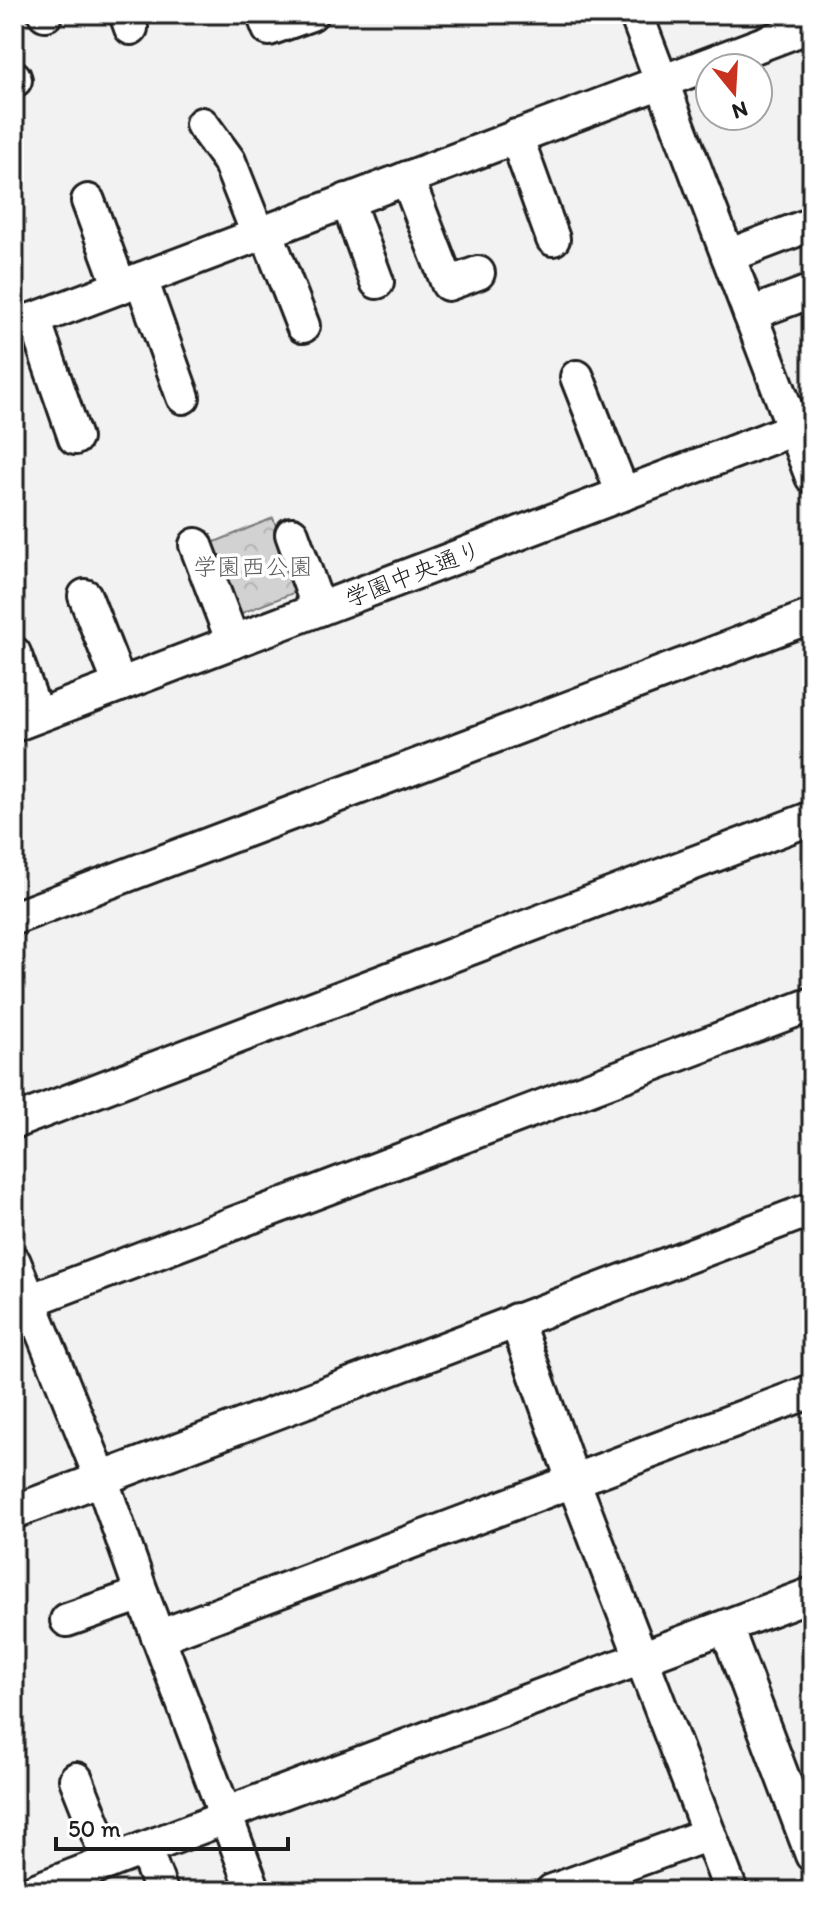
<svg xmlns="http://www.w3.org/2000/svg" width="826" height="1905" viewBox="0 0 826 1905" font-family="Itim,'Klee One',sans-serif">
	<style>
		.forest { fill: url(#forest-crowns); stroke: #777; stroke-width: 2 }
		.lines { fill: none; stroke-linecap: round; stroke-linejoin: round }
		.minor-casing { stroke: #1c1c1c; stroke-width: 38 }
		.minor { stroke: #fff; stroke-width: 32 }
		.labels { text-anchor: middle; stroke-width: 7; stroke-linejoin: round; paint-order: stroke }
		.park-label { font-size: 24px; fill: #5c5c5c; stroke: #fff }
		.street-label { font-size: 24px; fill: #1c1c1c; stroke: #fff }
	</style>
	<defs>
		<pattern id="forest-crowns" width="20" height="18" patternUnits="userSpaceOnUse" patternTransform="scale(2)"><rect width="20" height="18" fill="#d2d2d2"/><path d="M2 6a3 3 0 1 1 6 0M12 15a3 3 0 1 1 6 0" fill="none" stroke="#b4b4b4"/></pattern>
	</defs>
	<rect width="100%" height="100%" fill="#f2f2f2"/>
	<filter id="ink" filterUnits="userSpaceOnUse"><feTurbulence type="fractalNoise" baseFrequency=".0125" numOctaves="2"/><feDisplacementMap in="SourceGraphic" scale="16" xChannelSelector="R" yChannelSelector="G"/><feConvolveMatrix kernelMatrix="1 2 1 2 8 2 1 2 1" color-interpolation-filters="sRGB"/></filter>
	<g filter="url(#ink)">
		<path class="forest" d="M 273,518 L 301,590 L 234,616 L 205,546 Z"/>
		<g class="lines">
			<defs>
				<g id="minor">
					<path d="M 45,14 L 46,14"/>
					<path d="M 126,14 L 131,28"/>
					<path d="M 263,14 L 269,29 L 311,14"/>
					<path d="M 636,14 L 812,477"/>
					<path d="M 14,77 L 15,80"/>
					<path d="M 202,124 L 229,161 L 258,234"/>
					<path d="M 516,136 L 553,239"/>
					<path d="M 407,178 L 448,284 L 478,273"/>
					<path d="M 347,200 L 377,282"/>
					<path d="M 88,201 L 120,287"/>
					<path d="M 266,231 L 303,326"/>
					<path d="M 728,256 L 804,227"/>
					<path d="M 141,279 L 183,397"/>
					<path d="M 750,314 L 812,291"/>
					<path d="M 34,319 L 75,438"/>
					<path d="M 14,327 L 812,25"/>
					<path d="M 577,377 L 623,494"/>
					<path d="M 292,534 L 319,609"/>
					<path d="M 196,545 L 233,642"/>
					<path d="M 85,596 L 120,685"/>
					<path d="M 14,653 L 37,716"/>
					<path d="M 14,725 L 812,422"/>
					<path d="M 14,918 L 812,616"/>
					<path d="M 14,1122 L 812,818"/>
					<path d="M 14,1262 L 101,1478 L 142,1594 L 254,1891"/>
					<path d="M 29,1301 L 812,1004"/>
					<path d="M 516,1320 L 573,1480 L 731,1891"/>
					<path d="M 14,1512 L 812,1209"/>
					<path d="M 67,1620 L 142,1594"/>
					<path d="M 726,1627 L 812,1855"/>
					<path d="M 158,1637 L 812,1391"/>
					<path d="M 76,1779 L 109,1862"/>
					<path d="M 145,1849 L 161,1891"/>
					<path d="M 33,1891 L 227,1817 L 238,1809 L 812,1594"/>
					<path d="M 552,1891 L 709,1834"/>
				</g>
			</defs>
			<use href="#minor" class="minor-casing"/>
			<use href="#minor" class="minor"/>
		</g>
	</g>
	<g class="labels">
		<g class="park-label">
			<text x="253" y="575">学園西公園</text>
		</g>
		<g class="street-label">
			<text transform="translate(413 574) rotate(-21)" y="8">学園中央通り</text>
		</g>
	</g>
	<rect width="826" height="1905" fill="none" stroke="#fff" stroke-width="48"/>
	<rect x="24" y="24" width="778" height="1857" fill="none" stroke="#1c1c1c" stroke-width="3" filter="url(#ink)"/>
	<g transform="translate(734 92) rotate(162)"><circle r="38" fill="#ffffff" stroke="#a4a4a4" stroke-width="2"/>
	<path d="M0-6L14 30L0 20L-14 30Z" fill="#c8321e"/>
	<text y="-12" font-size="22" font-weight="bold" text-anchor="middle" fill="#1c1c1c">N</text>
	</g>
	<path d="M56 1837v12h232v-12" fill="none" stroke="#1c1c1c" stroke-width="4"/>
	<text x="68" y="1837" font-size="24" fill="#1c1c1c" stroke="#ffffff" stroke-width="6" paint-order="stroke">50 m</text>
</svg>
